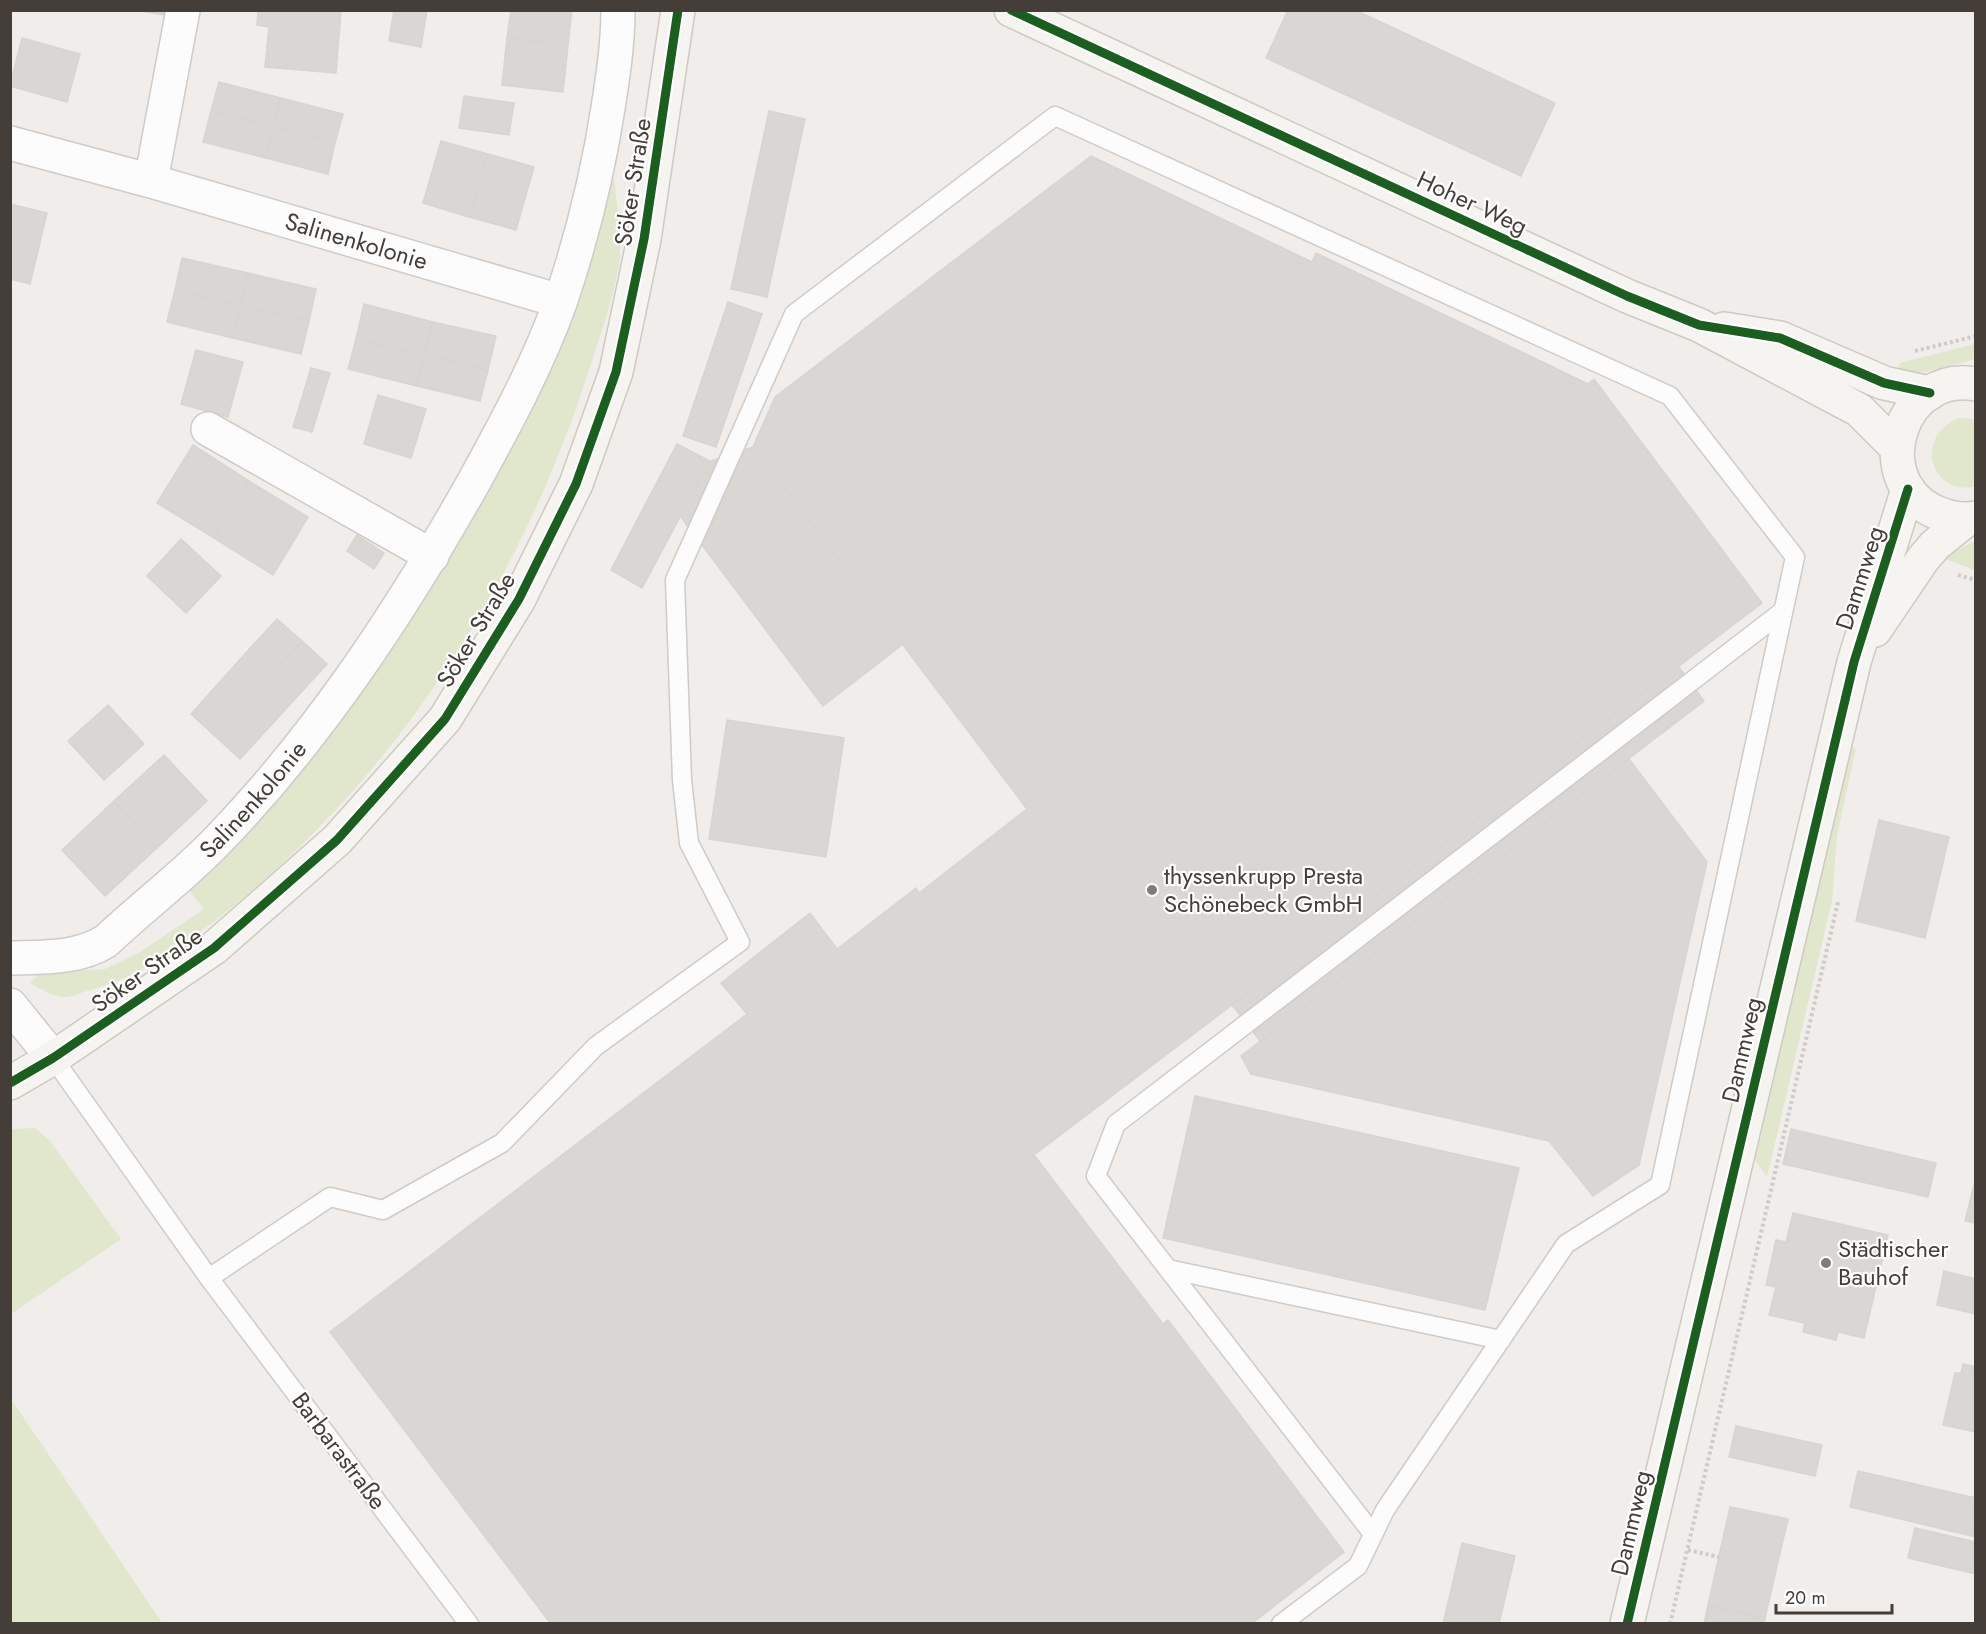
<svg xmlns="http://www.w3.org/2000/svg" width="1986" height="1634" viewBox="0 0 1986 1634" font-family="Jost,sans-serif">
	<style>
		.green { fill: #e0e7cd }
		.building { fill: #d9d6d3; stroke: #d8d4d0; stroke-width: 1.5 }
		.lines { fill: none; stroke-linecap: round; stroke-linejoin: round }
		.lane-casing { stroke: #cecbc8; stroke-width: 21 }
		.street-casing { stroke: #cecbc8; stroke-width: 36 }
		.secondary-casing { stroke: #cec9c2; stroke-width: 36 }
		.path { stroke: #cecbc8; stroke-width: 4; stroke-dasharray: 3 3; stroke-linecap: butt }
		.lane { stroke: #fdfcfc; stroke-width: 18 }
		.street { stroke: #fdfcfc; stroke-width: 33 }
		.secondary { stroke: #f6f4f0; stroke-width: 33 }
		.cycleway-casing { stroke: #fff; stroke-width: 13 }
		.cycleway { stroke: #1b5e20; stroke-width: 9 }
		.poi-dot { fill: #817b76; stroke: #fff; stroke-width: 2 }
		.labels { text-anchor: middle; stroke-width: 4.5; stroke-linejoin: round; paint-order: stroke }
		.street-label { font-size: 24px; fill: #453e38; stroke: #fff }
		.poi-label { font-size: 24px; fill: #453e38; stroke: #fff; text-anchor: start }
	</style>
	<rect width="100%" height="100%" fill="#f0edea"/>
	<g class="green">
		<path d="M 614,177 C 616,201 623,242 619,264 C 613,301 599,338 588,373 C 517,595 381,800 192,938 C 160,962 126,981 87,991 C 80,993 72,997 66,997 C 53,997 41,989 30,983 L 40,973 L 105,969 L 140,952 L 204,909 L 187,888 L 316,752 L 369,683 L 447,563 L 529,418 L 567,326 Z"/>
		<path d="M 1975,344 L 1975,358 L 1972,360 L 1924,372 L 1896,372 L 1900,363 Z"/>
		<path d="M 1959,418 L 1975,419 L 1976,486 C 1932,498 1912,437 1959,418 Z"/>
		<path d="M 1975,541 L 1975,570 L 1942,558 Z"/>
		<path d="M 1851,748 L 1856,749 L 1837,835 L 1832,901 L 1767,1177 L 1755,1160 Z"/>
		<path d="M 35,1128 L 50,1141 L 121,1239 L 11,1314 L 11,1129 Z"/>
		<path d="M 11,1399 L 162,1623 L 11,1623 Z"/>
	</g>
	<g class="building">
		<path d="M 135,10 L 165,10 L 164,15 Z"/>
		<path d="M 258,10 L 341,10 L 336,73 L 265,67 L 269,27 L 257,25 Z"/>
		<path d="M 394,10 L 427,10 L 421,47 L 389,41 Z"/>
		<path d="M 511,10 L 572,10 L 568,45 L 507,38 Z"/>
		<path d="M 1288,10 L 1355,10 L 1555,103 L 1521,176 L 1266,58 Z"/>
		<path d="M 22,38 L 80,54 L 67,102 L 10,86 Z"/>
		<path d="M 507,38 L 568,45 L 563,92 L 502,85 Z"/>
		<path d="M 219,82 L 281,98 L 274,127 L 211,111 Z"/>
		<path d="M 464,96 L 514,103 L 509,135 L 459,128 Z"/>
		<path d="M 281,98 L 343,114 L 335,143 L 274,127 Z"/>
		<path d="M 211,111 L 274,127 L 266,158 L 203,142 Z"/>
		<path d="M 769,111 L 805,119 L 767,297 L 731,289 Z"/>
		<path d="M 274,127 L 335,143 L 328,174 L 266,158 Z"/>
		<path d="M 441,141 L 488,154 L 469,217 L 423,203 Z"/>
		<path d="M 488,154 L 534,167 L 516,230 L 469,217 Z"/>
		<path d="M 1091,156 L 1312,262 L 1316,253 L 1588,384 L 1594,379 L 1762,603 L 1034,1155 L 1163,1324 L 1168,1320 L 1344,1552 L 1251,1624 L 551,1624 L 330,1332 L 747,1014 L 721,983 L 810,913 L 837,949 L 916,888 L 919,893 L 1027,809 L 753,447 L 775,397 Z"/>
		<path d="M 10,204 L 47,213 L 30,284 L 10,279 Z"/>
		<path d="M 182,258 L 248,273 L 241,306 L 175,290 Z"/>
		<path d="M 248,273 L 316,289 L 309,321 L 241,306 Z"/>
		<path d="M 175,290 L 241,306 L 233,338 L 167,322 Z"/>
		<path d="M 728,302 L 762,314 L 716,447 L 683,436 Z"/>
		<path d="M 364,304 L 433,322 L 424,355 L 356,339 Z"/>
		<path d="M 241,306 L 309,321 L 301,354 L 233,338 Z"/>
		<path d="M 433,322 L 496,336 L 488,370 L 424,355 Z"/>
		<path d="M 356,339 L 424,355 L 417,386 L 348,369 Z"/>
		<path d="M 196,350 L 243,362 L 228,417 L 181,404 Z"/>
		<path d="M 424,355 L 488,370 L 480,401 L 417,386 Z"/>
		<path d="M 311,368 L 330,373 L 312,432 L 293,427 Z"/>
		<path d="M 378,395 L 426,409 L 411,458 L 364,444 Z"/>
		<path d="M 677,444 L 710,461 L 642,588 L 611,570 Z"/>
		<path d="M 193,445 L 249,481 L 214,538 L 157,503 Z"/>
		<path d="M 753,447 L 903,644 L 823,706 L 680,516 L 710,461 Z"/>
		<path d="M 249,481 L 308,517 L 292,544 L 233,508 Z"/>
		<path d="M 233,508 L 292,544 L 273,575 L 214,538 Z"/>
		<path d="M 357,535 L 384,553 L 374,569 L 347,551 Z"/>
		<path d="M 181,539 L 221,576 L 186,613 L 147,576 Z"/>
		<path d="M 277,619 L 302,641 L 259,688 L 234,666 Z"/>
		<path d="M 302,641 L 327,664 L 284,711 L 259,688 Z"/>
		<path d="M 234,666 L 284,711 L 240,759 L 191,714 Z"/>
		<path d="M 1678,666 L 1704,701 L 1260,1041 L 1232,1005 Z"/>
		<path d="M 108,705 L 144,744 L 104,780 L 68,741 Z"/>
		<path d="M 727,720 L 844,738 L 826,857 L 709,839 Z"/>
		<path d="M 164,755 L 207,801 L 157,848 L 114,801 Z"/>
		<path d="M 1629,759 L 1707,862 L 1639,1165 L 1593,1196 L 1549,1141 L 1251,1074 L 1241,1056 Z"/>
		<path d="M 114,801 L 157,848 L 105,896 L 62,850 Z"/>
		<path d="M 1879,820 L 1949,837 L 1925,938 L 1856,921 Z"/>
		<path d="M 1195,1096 L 1519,1168 L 1485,1310 L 1163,1238 Z"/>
		<path d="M 1791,1129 L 1936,1163 L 1928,1197 L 1783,1164 Z"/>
		<path d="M 1976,1177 L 1976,1223 L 1965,1221 Z"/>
		<path d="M 1793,1213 L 1888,1235 L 1864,1338 L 1838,1332 L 1836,1340 L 1803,1332 L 1805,1323 L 1769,1315 L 1776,1287 L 1766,1285 L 1776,1240 L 1786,1242 Z"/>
		<path d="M 1944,1271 L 1976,1279 L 1976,1314 L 1937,1305 Z"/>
		<path d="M 1963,1364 L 1976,1367 L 1973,1376 L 1976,1377 L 1976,1432 L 1943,1425 L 1955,1373 L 1961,1373 Z"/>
		<path d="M 1736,1426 L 1822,1445 L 1815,1476 L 1729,1457 Z"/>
		<path d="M 1858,1471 L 1976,1498 L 1976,1537 L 1850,1507 Z"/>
		<path d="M 1730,1507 L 1788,1519 L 1765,1618 L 1708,1605 Z"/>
		<path d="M 1915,1528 L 1976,1542 L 1976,1574 L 1908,1558 Z"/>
		<path d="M 1462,1543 L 1515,1556 L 1499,1624 L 1443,1624 Z"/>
		<path d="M 1708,1605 L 1765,1618 L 1764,1624 L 1704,1624 Z"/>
	</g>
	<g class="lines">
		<defs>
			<g id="lane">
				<path d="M 53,1058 L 209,1278 L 469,1624"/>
				<path d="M 1168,1269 L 1501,1340"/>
				<path d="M 209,1278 L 330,1197 L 383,1210 L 502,1143 L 596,1046 L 740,942 L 689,843 L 682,780 L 675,580 L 794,314 L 1055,116 L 1670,396 L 1795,557 L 1660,1185 L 1566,1244 L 1385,1510 L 1358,1566 L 1281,1624"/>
				<path d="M 1373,1534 L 1096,1176 L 1116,1124 L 1783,611"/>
			</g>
			<g id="street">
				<path id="s1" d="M 10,143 L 151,181 L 560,301"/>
				<path d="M 151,181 L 183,10"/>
				<path d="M 208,429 L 432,556"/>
				<path id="s2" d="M 10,958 C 43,957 78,959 106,941 C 143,906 185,875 220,838 C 320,734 400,612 471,487 C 504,427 538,365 561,300 C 582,237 598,173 608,108 C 613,76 618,43 618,10"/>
				<path d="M 10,1005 L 53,1058"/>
			</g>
			<g id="secondary">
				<path d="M 1011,10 L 1627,296 L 1699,325 L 1859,410 L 1897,448"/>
				<path d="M 1724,329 L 1780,338 L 1884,383 L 1930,393"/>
				<path d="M 1976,384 C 1903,370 1866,475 1931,510 C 1945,517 1960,521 1976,518"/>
				<path d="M 1875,630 L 1923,559 L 1935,545 L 1966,520"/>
				<path d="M 10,1083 L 53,1058 L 214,948 L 337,840 L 445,719 L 519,599 L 576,484 L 616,372 L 644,239 L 678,10"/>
				<path d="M 1627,1624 L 1854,662 L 1908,489"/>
			</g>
		</defs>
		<use href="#lane" class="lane-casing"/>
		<use href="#street" class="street-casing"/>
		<use href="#secondary" class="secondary-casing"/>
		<g class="path">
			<path d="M 1915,351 L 1976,336"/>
			<path d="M 1958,575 L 1976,580"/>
			<path d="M 1688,1550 L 1719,1557"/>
			<path d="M 1670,1624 L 1838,902"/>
		</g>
		<use href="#lane" class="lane"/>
		<use href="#street" class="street"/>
		<use href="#secondary" class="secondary"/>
		<defs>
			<g id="cycleway">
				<path d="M 1011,10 L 1627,296 L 1699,325 L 1780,338 L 1884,383 L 1930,393"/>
				<path d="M 10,1083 L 53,1058 L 214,948 L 337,840 L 445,719 L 519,599 L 576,484 L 616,372 L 644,239 L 678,10"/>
				<path d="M 1627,1624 L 1854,662 L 1908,489"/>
			</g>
		</defs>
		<use href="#cycleway" class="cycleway-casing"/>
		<use href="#cycleway" class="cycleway"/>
	</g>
	<g class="poi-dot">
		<circle cx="1152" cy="890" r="6"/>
		<circle cx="1826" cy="1263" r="6"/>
	</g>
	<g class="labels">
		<g class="street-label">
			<text transform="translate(633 182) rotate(-81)" y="8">Söker Straße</text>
			<text transform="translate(1472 203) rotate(25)" y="8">Hoher Weg</text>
			<text dy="8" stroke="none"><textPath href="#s1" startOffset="360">Salinenkolonie</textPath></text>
			<text transform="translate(1860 578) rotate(-72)" y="8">Dammweg</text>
			<text transform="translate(476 630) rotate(-59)" y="8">Söker Straße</text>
			<text dy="8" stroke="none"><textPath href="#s2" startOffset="303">Salinenkolonie</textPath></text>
			<text transform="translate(147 970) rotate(-35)" y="8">Söker Straße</text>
			<text transform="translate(1742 1050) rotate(-77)" y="8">Dammweg</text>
			<text transform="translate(339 1451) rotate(53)" y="8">Barbarastraße</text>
			<text transform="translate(1631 1523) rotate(-77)" y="8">Dammweg</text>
		</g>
		<g class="poi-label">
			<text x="1164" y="884">thyssenkrupp Presta<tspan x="1164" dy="28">Schönebeck GmbH</tspan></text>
			<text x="1838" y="1257">Städtischer<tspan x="1838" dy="28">Bauhof</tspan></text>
		</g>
	</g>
	<rect width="1986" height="1634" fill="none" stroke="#453e38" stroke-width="24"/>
	<path d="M1776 1604v9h116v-9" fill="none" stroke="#453e38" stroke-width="3"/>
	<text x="1785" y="1604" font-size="18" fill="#453e38" stroke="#ffffff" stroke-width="4.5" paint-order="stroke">20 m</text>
</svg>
